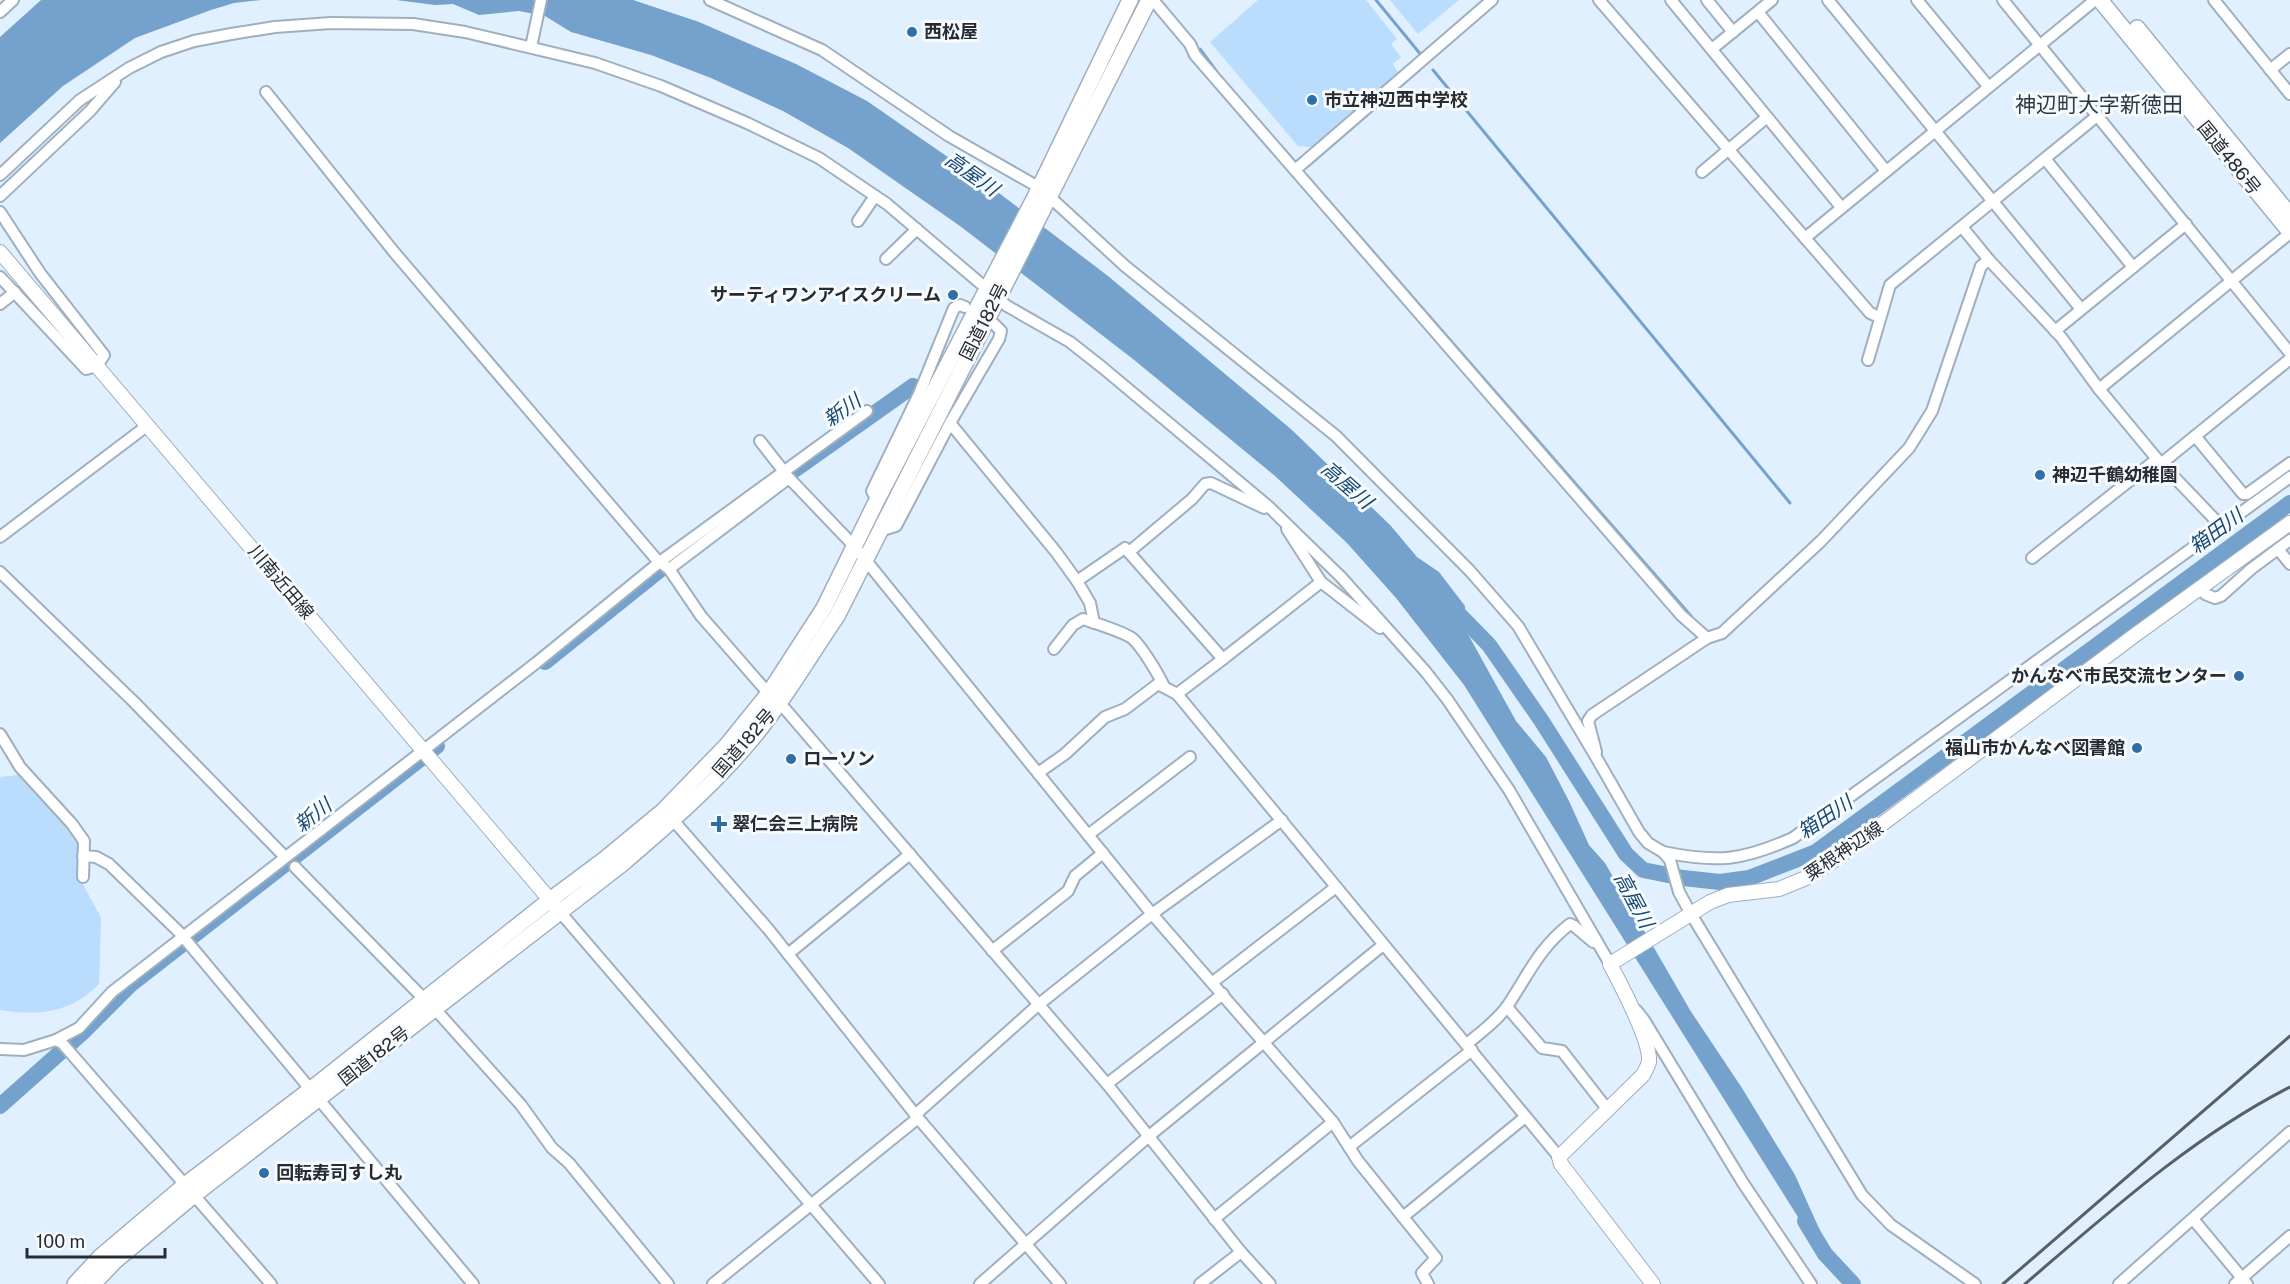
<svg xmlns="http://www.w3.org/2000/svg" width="2290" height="1284" viewBox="0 0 2290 1284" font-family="'Public Sans','Noto Sans JP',sans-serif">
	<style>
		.green { fill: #badcfd }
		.water { fill: #75a2cc }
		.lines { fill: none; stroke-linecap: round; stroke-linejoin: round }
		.stream { stroke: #75a2cc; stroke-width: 3 }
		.river { stroke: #75a2cc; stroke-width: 16 }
		.minor-casing { stroke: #a0afbd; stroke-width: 14 }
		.major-casing { stroke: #a0afbd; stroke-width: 16 }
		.highway-casing { stroke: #a0afbd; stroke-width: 18 }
		.minor { stroke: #fff; stroke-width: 10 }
		.major { stroke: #fff; stroke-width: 14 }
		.highway { stroke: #fff; stroke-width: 15 }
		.rail { stroke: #575f67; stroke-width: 3 }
		.poi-dot { fill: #2f6fa5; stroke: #f8fbfe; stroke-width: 2 }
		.labels { text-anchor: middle; stroke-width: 6; stroke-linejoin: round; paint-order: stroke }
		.poi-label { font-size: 18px; font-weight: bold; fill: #272c32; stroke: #f8fbfe; text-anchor: start }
		.street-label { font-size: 18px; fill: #272c32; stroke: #f8fbfe }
		.water-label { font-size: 20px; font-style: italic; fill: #174972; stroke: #f8fbfe }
		.quarter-label { font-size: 21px; fill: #2c3843; stroke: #f8fbfe }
	</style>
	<rect width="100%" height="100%" fill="#e0f0ff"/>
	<g class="green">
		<path d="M 1258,0 L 1366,0 L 1397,39 L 1391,44 L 1401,57 L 1393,64 L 1398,73 L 1311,147 L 1298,146 L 1210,42 Z"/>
		<path d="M 1390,0 L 1459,0 L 1418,34 Z"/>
		<path d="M 27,774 L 79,835 L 80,879 L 101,918 L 99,984 C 71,1013 39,1016 0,1010 L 0,777 Z"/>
	</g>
	<g class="water">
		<path d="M 41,0 L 261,0 L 234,3 L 211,10 L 135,38 L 63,86 L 0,143 L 0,37 Z"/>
		<path d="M 396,0 L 633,0 L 699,22 L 796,64 L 867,101 L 991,187 L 1108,276 L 1292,430 L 1391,526 L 1417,557 L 1439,572 L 1465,606 L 1464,627 L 1516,721 L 1546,757 L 1569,801 L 1589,845 L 1605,863 L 1690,1010 L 1742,1088 L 1795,1175 L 1822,1235 L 1813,1241 L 1464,685 L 1396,598 L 1347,543 L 1275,476 L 1133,359 L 960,226 L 848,148 L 783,111 L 711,78 L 651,55 L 571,32 L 545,16 L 519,11 L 479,15 L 453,4 L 435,5 Z"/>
	</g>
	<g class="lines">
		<g class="stream">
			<path d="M 1376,0 L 1422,56"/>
			<path d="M 1200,49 L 1217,72"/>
			<path d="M 1433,70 L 1790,503"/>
			<path d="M 1280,145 L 1297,164"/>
			<path d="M 1309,165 L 1419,70"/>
			<path d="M 1307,176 L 1691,616"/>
		</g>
		<g class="river">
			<path d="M 793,471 L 913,386 L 916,390"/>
			<path d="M 1450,605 L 1489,645 L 1541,720 L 1626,854 L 1643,870 L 1683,878 L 1720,882 L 1749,878 L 1816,852 L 2290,503"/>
			<path d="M 545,662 L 661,569"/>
			<path d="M 0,1106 L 82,1033 L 130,985 L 437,746"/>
			<path d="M 1805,1221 L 1825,1254 L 1853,1284"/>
		</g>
		<defs>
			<g id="minor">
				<path d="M 710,0 L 822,50 L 949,136 L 1040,188 L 1125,266 L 1336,436 L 1470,571 L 1518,626 L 1596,757 L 1639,832 L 1648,843 L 1663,852 L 1670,860 L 1679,892 L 1691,914 L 1862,1195 L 1891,1225 L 1975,1284"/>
				<path d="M 1153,0 L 1190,44 L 1195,55 L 1681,615 L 1707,638"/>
				<path d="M 1599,0 L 1870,313 L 1879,317"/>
				<path d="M 1671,0 L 1841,207"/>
				<path d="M 1707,0 L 1733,32"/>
				<path d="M 1828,0 L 2081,309"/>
				<path d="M 1917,0 L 1988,86"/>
				<path d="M 2003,0 L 2290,353"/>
				<path d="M 2214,0 L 2290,94"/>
				<path d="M 0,12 L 13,0"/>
				<path d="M 1758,12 L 1886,171"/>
				<path d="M 531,47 L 541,0"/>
				<path d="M 1712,49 L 1772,0"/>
				<path d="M 2270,70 L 2290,54"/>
				<path d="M 266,92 L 394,252 L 657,560 L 669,569 L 701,616 L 762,686 L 786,710 L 1107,1084 L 1241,1252 L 1270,1284"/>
				<path d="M 2046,160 L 2133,267"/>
				<path d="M 1295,170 L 1492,0"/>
				<path d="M 1702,172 L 1766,118"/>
				<path d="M 0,175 L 80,100 L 129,68 L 161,52 L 194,41 L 231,34 L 275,27 L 331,23 L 413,24 L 465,32 L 595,63 L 661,86 L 747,123 L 819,158 L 887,204 L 1007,306 L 1070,342 L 1103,368 L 1268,506 L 1341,577 L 1425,671 L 1447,699 L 1509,790 L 1610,964"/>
				<path d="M 0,196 L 90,111 L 115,82"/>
				<path d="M 0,212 L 40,273 L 104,355 L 97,366 L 86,369 L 0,277"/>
				<path d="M 858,221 L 875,196"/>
				<path d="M 1962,227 L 1989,260 L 2061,337 L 2099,389 L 2157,459 L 2221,526"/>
				<path d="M 1805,238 L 2095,0"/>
				<path d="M 886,259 L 917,229"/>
				<path d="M 0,304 L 15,292"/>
				<path d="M 2055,331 L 2186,224"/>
				<path d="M 1868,360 L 1890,285 L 2097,116"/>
				<path d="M 2099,389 L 2290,233"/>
				<path d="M 950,423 L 1056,552 L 1077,581"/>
				<path d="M 2195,436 L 2243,494 L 2247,494 L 2290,463"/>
				<path d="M 760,441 L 789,478 L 855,547 L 1152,914 L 1333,1122 L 1358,1161 L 1436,1258 L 1422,1273 L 1428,1284"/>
				<path d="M 2162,463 L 2290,359"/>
				<path d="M 877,500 L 872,491 L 919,394 L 954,308 L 960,305 L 965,307"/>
				<path d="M 1287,529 L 1321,582 L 1380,628"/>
				<path d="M 879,531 L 896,526 L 950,423 L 999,339 L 1001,331 L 994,324"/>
				<path d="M 0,537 L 148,425"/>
				<path d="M 2278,549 L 2290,564"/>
				<path d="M 1129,552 L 1192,499 L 1205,484 L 1211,483 L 1264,508"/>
				<path d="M 2032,558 L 2157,459"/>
				<path d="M 669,569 L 789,478"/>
				<path d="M 0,572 L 134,702 L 285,857"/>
				<path d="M 2201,589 L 2205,594 L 2215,598 L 2221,596 L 2251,569 L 2290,540"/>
				<path d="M 1094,623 L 1090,603 L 1077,581 L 1125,548 L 1223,659 L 1177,694 L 1559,1157"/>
				<path d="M 1054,649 L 1073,625 L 1083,619 C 1094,623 1125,632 1133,639 C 1141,646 1160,676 1164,687"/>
				<path d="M 1223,659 L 1321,582"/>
				<path d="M 0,734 L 20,767 L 72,824 L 84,841 L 83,877"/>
				<path d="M 1596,752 L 1588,721 L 1592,715 L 1707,638 L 1722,633 L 1821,541 L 1909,448 L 1932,411 L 1981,266 L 1989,260"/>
				<path d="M 1038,773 L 1065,754 L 1105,717 L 1125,709 L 1158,684 L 1177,694"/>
				<path d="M 673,820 L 769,930 L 918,1118 L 1060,1284"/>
				<path d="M 1088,835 L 1190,757"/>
				<path d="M 1663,852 C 1718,863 1741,861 1793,838 L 2290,477"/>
				<path d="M 83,856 L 96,857 L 109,864 L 180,933 L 473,1284"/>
				<path d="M 295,867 L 424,999"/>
				<path d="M 560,912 L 879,1284"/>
				<path d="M 992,951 L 1068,891 L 1075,876 L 1103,853"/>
				<path d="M 788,954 L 910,854"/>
				<path d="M 1213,982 L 1336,887"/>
				<path d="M 1507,1007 L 1542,1048 L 1562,1051 L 1608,1110"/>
				<path d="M 435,1009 L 521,1105 L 552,1148 L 569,1163 L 668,1284"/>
				<path d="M 1637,1011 L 1644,1020 L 1743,1183 L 1811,1284"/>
				<path d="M 56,1040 L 79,1028 L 112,992 L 536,663 L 661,561 L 867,411"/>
				<path d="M 1467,1044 C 1481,1032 1497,1021 1508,1005 C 1528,975 1539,948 1570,924 L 1574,926 L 1593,942"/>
				<path d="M 0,1049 L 24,1050 L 56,1040 L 62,1043 L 271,1284"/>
				<path d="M 1107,1084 L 1223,994"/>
				<path d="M 915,1115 L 1038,1005 L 1152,914 L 1282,820"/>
				<path d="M 1349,1147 L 1472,1050"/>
				<path d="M 1403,1217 L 1524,1118"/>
				<path d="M 1214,1219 L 1333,1122"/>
				<path d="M 2193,1219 L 2247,1284"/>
				<path d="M 713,1284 L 918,1118"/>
				<path d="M 980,1284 L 1149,1136 L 1383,945"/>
				<path d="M 1200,1284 L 1241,1252"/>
				<path d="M 2119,1284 L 2290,1132"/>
				<path d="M 2235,1284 L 2290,1236"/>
			</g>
			<g id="major">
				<path d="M 0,252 L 556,907"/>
				<path d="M 1653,1284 L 1561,1164 L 1559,1157 L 1643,1075 C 1645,1071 1648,1066 1649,1062 C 1651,1041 1620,983 1610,964 L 1710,902 L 1728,895 L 1779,889 L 1806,878 L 1830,863 L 2135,635 L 2290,523"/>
			</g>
			<g id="highway">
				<path d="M 2100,0 L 2290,232"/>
				<path d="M 2137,28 L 2290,215"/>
				<path d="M 75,1284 L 100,1257 L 185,1185 L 310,1090 L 550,900 L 605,859 L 663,811 L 727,745 L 769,693 L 824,608 L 877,500 L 1034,199 L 1130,0"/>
				<path d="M 93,1284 L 115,1261 L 194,1195 L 622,864 C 664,828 708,790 745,747 C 780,707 807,660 837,616 L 1149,0"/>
			</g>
		</defs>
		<use href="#minor" class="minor-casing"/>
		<use href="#major" class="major-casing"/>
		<use href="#highway" class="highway-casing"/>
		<use href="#minor" class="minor"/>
		<use href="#major" class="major"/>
		<use href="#highway" class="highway"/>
		<g class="rail">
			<path d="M 2003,1284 L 2290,1036"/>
			<path d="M 2025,1284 C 2108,1213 2192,1137 2290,1087"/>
		</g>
	</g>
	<g class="poi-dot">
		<circle cx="912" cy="32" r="6"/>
		<circle cx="1312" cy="100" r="6"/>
		<circle cx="953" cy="295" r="6"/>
		<circle cx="2040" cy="475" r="6"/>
		<circle cx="2239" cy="676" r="6"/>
		<circle cx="2137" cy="748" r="6"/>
		<circle cx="791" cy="759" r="6"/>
		<path d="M716 815h6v6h6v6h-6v6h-6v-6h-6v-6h6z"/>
		<circle cx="264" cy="1173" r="6"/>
	</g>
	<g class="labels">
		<g class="poi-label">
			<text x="924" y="38">西松屋</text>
			<text x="1324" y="106">市立神辺西中学校</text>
			<text x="941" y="301" text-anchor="end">サーティワンアイスクリーム</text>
			<text x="2052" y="481">神辺千鶴幼稚園</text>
			<text x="2227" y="682" text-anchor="end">かんなべ市民交流センター</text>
			<text x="2125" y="754" text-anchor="end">福山市かんなべ図書館</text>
			<text x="803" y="765">ローソン</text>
			<text x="732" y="830">翠仁会三上病院</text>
			<text x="276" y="1179">回転寿司すし丸</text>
		</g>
		<g class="street-label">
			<text transform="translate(2229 158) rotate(51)" y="6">国道486号</text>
			<text transform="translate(984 322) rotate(-63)" y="6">国道182号</text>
			<text transform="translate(281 582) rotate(50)" y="6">川南近田線</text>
			<text transform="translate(744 743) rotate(-49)" y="6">国道182号</text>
			<text transform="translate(1844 851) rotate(-34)" y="6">粟根神辺線</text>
			<text transform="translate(374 1056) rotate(-38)" y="6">国道182号</text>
		</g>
		<g class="water-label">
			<text transform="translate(972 174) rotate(35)" y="7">高屋川</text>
			<text transform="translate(842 410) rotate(-35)" y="7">新川</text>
			<text transform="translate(1347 485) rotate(41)" y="7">高屋川</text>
			<text transform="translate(2216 531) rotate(-36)" y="7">箱田川</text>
			<text transform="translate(313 815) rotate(-38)" y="7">新川</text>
			<text transform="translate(1825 817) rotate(-34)" y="7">箱田川</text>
			<text transform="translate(1634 900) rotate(62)" y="7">高屋川</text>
		</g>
		<g class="quarter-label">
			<text x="2099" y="112">神辺町大字新徳田</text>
		</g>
	</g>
	<path d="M27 1248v9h138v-9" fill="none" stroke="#272c32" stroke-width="3"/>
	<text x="36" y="1248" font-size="18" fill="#272c32" stroke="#f8fbfe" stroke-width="4.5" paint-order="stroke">100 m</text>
</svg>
